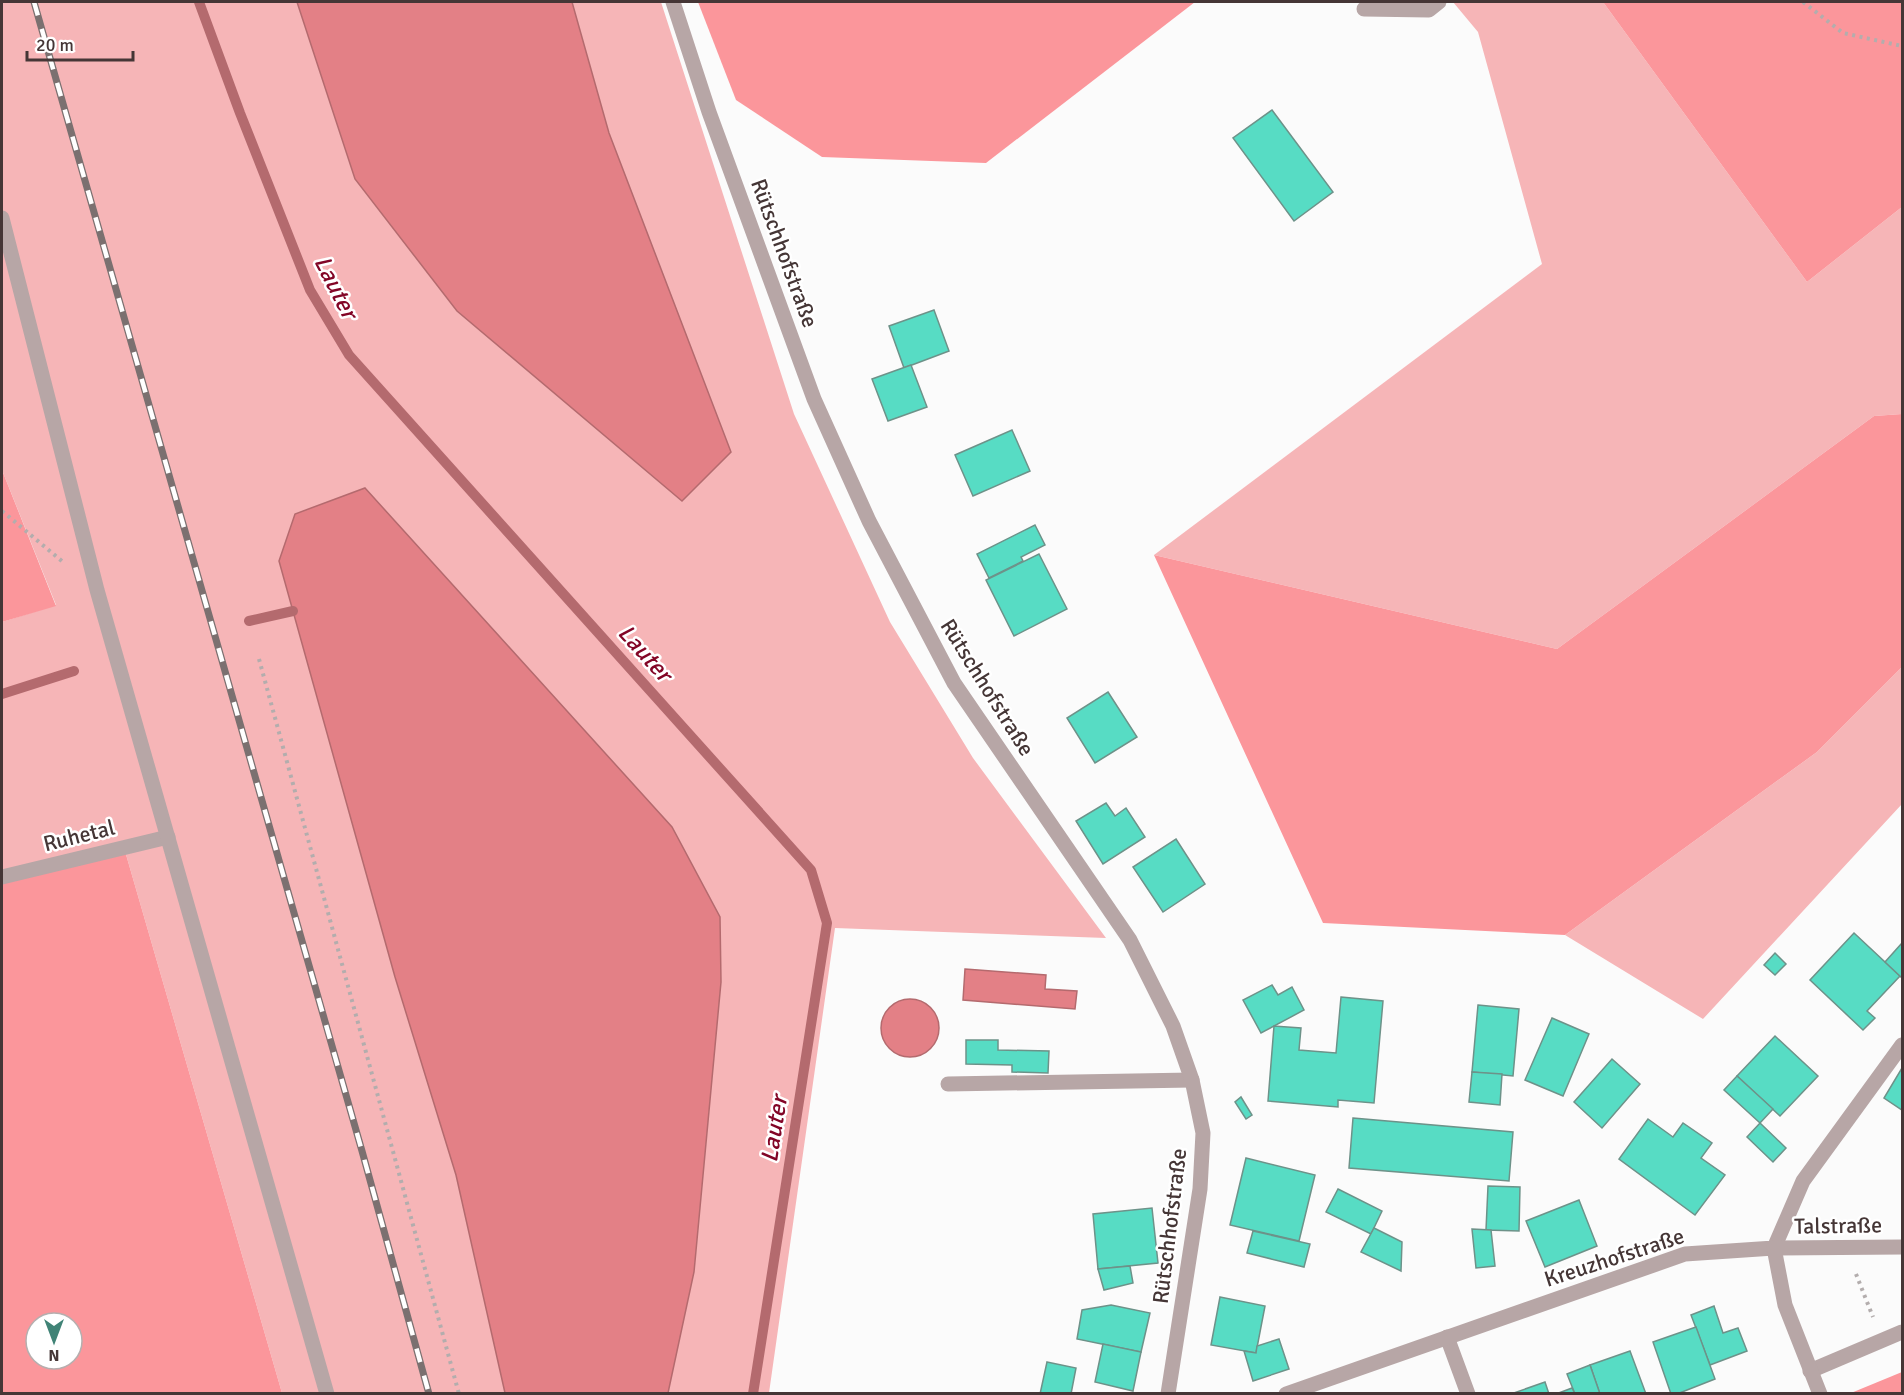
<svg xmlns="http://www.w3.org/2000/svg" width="1904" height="1395" viewBox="0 0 1904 1395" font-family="Signika,sans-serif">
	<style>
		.green { fill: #f6b5b7 }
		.forest { fill: #fb969b; fill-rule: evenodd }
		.water { fill: #e38086; stroke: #b46a6e; stroke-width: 1.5 }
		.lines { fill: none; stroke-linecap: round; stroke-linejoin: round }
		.stream { stroke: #b46a6e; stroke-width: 10 }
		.building { fill: #57dcc4; stroke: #6d9289; stroke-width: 1.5 }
		.path { stroke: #b3adad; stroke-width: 4; stroke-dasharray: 3 4.5; stroke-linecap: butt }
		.service { stroke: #b7a6a6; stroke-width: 15 }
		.minor { stroke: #b7a6a6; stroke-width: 15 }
		.tertiary { stroke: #b7a6a6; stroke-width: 15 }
		.rail-casing { stroke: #7b7070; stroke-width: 7 }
		.rail { stroke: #fff; stroke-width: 4.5; stroke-dasharray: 14; stroke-linecap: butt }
		.labels { text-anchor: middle; stroke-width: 5; stroke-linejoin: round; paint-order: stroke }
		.street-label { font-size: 22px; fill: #453636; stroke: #fff }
		.water-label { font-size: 24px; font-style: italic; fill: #820526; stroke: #fff }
	</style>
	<rect width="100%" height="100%" fill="#fbfbfb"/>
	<g class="green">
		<path d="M 2,2 L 297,2 L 355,179 L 457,311 L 682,500 L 609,133 L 572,2 L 661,2 L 794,414 L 890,622 L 973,758 L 1106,938 L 835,928 L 769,1393 L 668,1393 L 694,1272 L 721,982 L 720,917 L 279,561 L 395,977 L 456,1175 L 505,1393 L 282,1393 L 125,851 L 2,882 L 2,622 L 56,605 L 2,470 Z"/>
		<path d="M 1453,2 L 1603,2 L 1807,282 L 1902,207 L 1902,414 L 1874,416 L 1557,649 L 1154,555 L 1542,264 L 1478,32 Z"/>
		<path d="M 1902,667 L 1902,804 L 1703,1019 L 1565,935 L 1817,752 Z"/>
	</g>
	<g class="forest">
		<path d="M 698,2 L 1195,2 L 986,163 L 822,157 L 736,100 Z"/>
		<path d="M 1603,2 L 1902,2 L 1902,207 L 1807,282 Z"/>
		<path d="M 1902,414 L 1902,667 L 1817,752 L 1565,935 L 1323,923 L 1154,555 L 1557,649 L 1874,416 Z"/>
		<path d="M 2,470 L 56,606 L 2,622 Z"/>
		<path d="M 125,851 L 282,1393 L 2,1393 L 2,882 ZM 36,1323 L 72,1323 L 72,1359 L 36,1359 Z"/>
		<path d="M 1902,1372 L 1902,1393 L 1851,1393 Z"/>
	</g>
	<g class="water">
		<path d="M 297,2 L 572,2 L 609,133 L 731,452 L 682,501 L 457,311 L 355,179 Z"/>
		<path d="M 365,488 L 672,827 L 720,917 L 721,982 L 694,1272 L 668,1393 L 505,1393 L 456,1175 L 395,977 L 279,561 L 295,514 Z"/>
		<path d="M 965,969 L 1046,975 L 1045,989 L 1077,991 L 1075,1009 L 963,1000 Z"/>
		<circle cx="910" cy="1028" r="29"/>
	</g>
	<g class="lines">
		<g class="stream">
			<path d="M 199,2 L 240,113 L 310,290 L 349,355 L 811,870 L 827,923 L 753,1394"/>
			<path d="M 249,621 L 293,611"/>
			<path d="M 2,694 L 74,671"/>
		</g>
	</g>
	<g class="building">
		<path d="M 1272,110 L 1333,192 L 1294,221 L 1233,138 Z"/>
		<path d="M 934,310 L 949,351 L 904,368 L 889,326 Z"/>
		<path d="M 911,365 L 927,407 L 888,421 L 872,379 Z"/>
		<path d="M 1012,430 L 1030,471 L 973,496 L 955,455 Z"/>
		<path d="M 1035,525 L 1045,545 L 1021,557 L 1023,561 L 989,578 L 977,554 Z"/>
		<path d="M 1039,554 L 1067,609 L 1014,636 L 986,580 Z"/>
		<path d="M 1108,692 L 1137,737 L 1095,763 L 1067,718 Z"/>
		<path d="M 1106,803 L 1115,816 L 1126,808 L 1145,837 L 1103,864 L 1076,821 Z"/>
		<path d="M 1176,839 L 1205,884 L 1163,912 L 1133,867 Z"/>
		<path d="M 1854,933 L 1900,976 L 1867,1011 L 1875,1018 L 1863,1030 L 1810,980 Z"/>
		<path d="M 1902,943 L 1902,978 L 1885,962 Z"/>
		<path d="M 1775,953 L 1786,964 L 1775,975 L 1764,965 Z"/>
		<path d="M 1272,985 L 1278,995 L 1292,987 L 1304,1010 L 1261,1033 L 1243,1000 Z"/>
		<path d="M 1341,997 L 1383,1001 L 1374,1103 L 1338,1100 L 1338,1107 L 1268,1101 L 1274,1026 L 1301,1028 L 1299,1050 L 1336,1053 Z"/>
		<path d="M 1478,1005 L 1519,1009 L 1513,1076 L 1472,1072 Z"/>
		<path d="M 1552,1018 L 1589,1034 L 1563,1096 L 1525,1080 Z"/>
		<path d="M 1775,1036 L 1818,1076 L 1780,1116 L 1737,1076 Z"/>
		<path d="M 966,1040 L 998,1040 L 998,1050 L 1049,1051 L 1048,1073 L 1012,1072 L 1012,1065 L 966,1064 Z"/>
		<path d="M 1612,1059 L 1640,1084 L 1602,1128 L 1574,1102 Z"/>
		<path d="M 1902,1068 L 1902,1110 L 1884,1098 Z"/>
		<path d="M 1472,1072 L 1502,1074 L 1500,1105 L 1469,1102 Z"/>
		<path d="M 1737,1076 L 1773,1109 L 1760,1123 L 1724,1090 Z"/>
		<path d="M 1241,1097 L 1252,1115 L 1246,1119 L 1235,1102 Z"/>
		<path d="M 1353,1118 L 1513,1132 L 1509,1181 L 1349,1168 Z"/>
		<path d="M 1648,1119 L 1673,1137 L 1683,1123 L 1712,1143 L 1701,1158 L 1725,1175 L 1695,1215 L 1619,1159 Z"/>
		<path d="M 1760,1123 L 1786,1148 L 1773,1162 L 1747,1137 Z"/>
		<path d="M 1246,1158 L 1315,1175 L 1299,1241 L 1230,1225 Z"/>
		<path d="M 1488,1186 L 1520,1187 L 1519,1231 L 1486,1230 Z"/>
		<path d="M 1338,1189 L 1382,1211 L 1371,1234 L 1326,1212 Z"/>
		<path d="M 1579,1200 L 1597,1246 L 1545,1267 L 1526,1221 Z"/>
		<path d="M 1152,1208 L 1158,1263 L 1098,1269 L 1093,1214 Z"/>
		<path d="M 1374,1228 L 1402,1242 L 1401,1271 L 1361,1252 Z"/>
		<path d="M 1472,1229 L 1491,1230 L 1495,1266 L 1476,1268 Z"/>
		<path d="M 1253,1231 L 1310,1244 L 1304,1267 L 1247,1253 Z"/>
		<path d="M 1130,1266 L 1133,1283 L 1104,1290 L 1098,1269 Z"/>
		<path d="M 1220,1297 L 1265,1306 L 1256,1353 L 1211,1345 Z"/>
		<path d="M 1111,1305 L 1150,1313 L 1141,1352 L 1077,1339 L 1082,1310 Z"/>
		<path d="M 1714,1306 L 1723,1333 L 1738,1328 L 1747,1351 L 1710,1365 L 1691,1315 Z"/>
		<path d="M 1696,1327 L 1715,1379 L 1677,1394 L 1671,1394 L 1653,1342 Z"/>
		<path d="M 1279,1339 L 1289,1369 L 1253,1381 L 1244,1351 L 1256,1353 L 1257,1346 Z"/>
		<path d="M 1103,1344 L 1141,1352 L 1133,1391 L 1095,1382 Z"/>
		<path d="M 1630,1351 L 1646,1394 L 1600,1394 L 1590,1365 Z"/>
		<path d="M 1047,1362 L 1076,1368 L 1071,1394 L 1040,1394 Z"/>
		<path d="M 1590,1365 L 1600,1394 L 1575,1394 L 1567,1374 Z"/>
		<path d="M 1545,1382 L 1549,1394 L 1511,1394 Z"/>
		<path d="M 1572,1388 L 1575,1394 L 1556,1394 Z"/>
	</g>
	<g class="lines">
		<g class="path">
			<path d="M 1803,2 L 1843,33 L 1902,46"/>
			<path d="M 2,511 L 63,562"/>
			<path d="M 259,659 L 459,1394"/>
			<path d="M 1856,1274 L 1873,1317"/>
		</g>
		<g class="service">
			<path d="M 1364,9 L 1429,10 L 1439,2"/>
			<path d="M 2,877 L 168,837"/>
			<path d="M 948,1084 L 1192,1080"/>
		</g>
		<g class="minor">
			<path d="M 673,2 L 709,112 L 814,399 L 869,521 L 954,683 L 1130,940 L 1173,1026 L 1192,1080 L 1203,1133 L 1200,1189 L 1168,1394"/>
			<path d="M 1447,1337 L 1468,1394"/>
			<path d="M 1810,1371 L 1902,1332"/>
			<path d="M 1286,1394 L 1685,1254 L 1774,1248 L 1803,1181 L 1902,1045"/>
			<path d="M 1820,1394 L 1785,1305 L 1774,1248 L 1902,1247"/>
		</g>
		<path class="tertiary" d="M 2,218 L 97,590 L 327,1394"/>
		<defs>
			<path id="rail" d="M 34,2 L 362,1151 L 429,1394"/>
		</defs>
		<use href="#rail" class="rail-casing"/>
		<use href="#rail" class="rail"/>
	</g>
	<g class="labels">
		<g class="street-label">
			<text transform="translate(785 253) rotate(70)" y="8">Rütschhofstraße</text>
			<text transform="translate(988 687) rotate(58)" y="8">Rütschhofstraße</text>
			<text transform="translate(79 835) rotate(-14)" y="8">Ruhetal</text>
			<text transform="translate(1838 1225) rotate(-1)" y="8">Talstraße</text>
			<text transform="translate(1169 1226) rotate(-83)" y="8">Rütschhofstraße</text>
			<text transform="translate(1614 1257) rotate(-18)" y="8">Kreuzhofstraße</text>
		</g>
		<g class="water-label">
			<text transform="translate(336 287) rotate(63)" y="8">Lauter</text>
			<text transform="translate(645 653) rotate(48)" y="8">Lauter</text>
			<text transform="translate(774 1129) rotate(-81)" y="8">Lauter</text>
		</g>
	</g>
	<rect width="1904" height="1395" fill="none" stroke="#453636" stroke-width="6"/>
	<g transform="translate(54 1341) rotate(180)"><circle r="28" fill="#ffffff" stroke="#b5afaf" stroke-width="1.5"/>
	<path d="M0-4.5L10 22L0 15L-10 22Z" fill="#408376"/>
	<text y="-9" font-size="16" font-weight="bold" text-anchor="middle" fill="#453636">N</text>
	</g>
	<path d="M27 51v9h106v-9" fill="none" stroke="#453636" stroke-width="3"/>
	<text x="36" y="51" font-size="18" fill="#453636" stroke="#ffffff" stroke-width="4.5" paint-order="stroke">20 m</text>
</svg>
